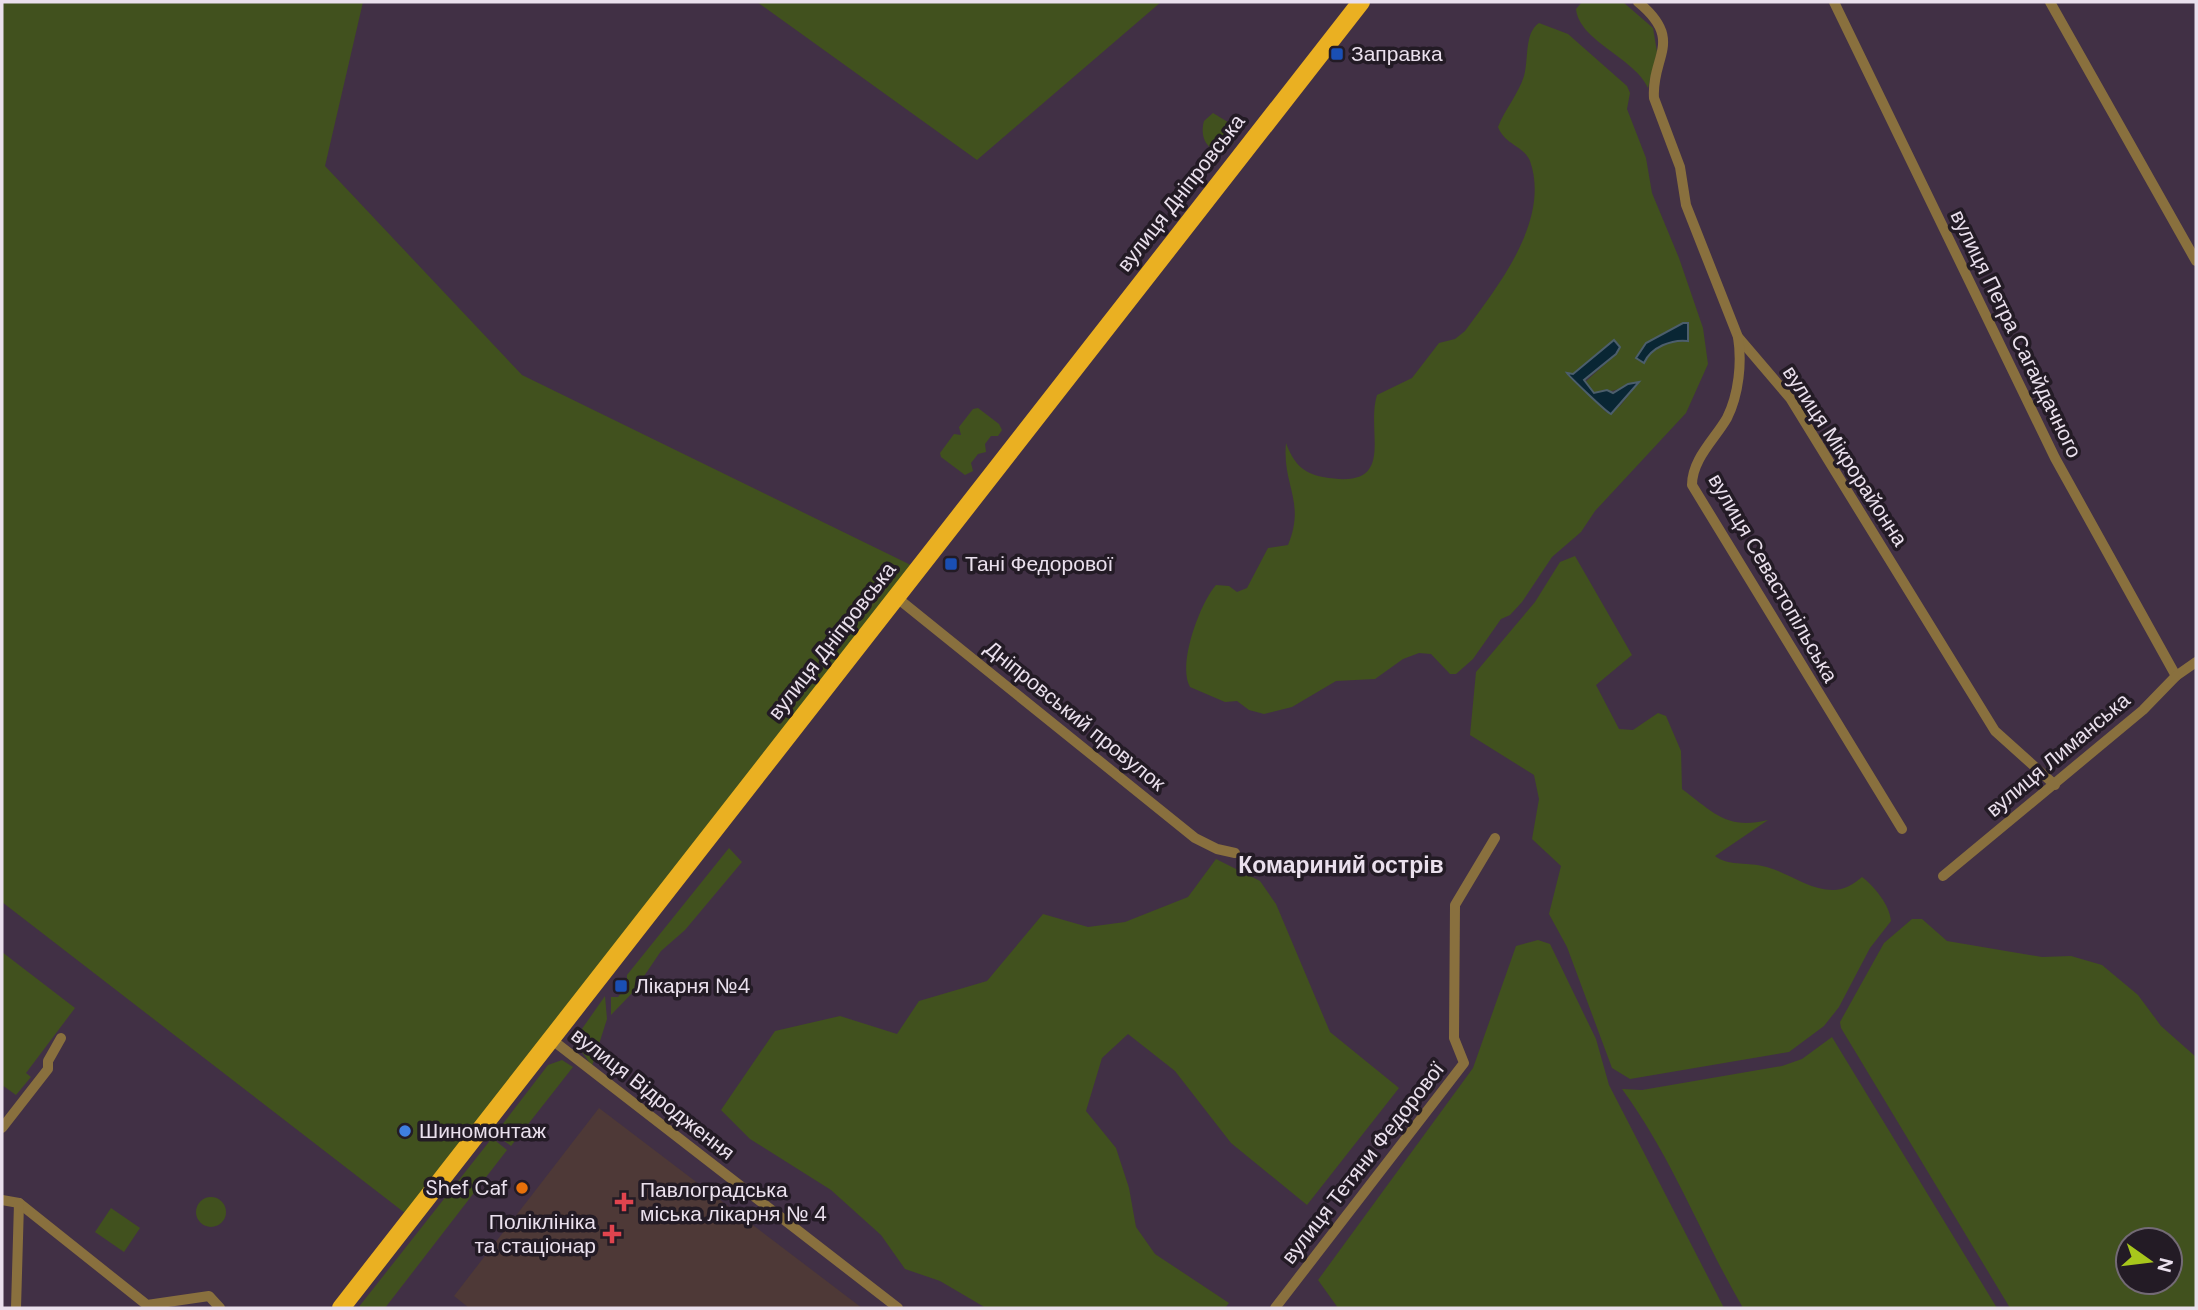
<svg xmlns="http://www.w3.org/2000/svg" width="2198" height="1310" viewBox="0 0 2198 1310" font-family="'DM Sans',sans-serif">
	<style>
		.medical { fill: #4e3937 }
		.green { fill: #41511e; fill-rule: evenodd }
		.water { fill: #092634; stroke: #4c5e6c; stroke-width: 2 }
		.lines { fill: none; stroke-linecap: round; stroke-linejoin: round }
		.minor { stroke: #89703e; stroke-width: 10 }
		.trunk { stroke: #eab022; stroke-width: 18 }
		.transit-dot { fill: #1a4fb4; stroke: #231b25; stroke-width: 2.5 }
		.shop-dot { fill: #3f7fe0; stroke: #231b25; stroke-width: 2.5 }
		.food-dot { fill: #e8710a; stroke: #231b25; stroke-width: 2.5 }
		.health-dot { fill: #e0444e; stroke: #231b25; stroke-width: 2.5 }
		.labels { text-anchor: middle; stroke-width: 7; stroke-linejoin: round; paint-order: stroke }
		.poi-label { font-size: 21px; fill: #eae0ed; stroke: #231b25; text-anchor: start }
		.street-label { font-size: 21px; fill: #eae0ed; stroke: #231b25 }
		.neighbourhood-label { font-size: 23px; font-weight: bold; fill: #eae0ed; stroke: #231b25 }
	</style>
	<rect width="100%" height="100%" fill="#413045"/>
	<path class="medical" d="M 599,1108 L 862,1308 L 469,1308 L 454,1296 Z"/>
	<g class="green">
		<path d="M 2,2 L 363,2 L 325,166 L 522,375 L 921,570 L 414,1220 L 2,902 Z"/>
		<path d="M 757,2 L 1161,2 L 977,160 Z"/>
		<path d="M 1582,2 L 1623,2 L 1653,28 L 1657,52 L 1648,88 C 1635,58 1579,41 1576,9 Z"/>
		<path d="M 1539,23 L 1568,34 L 1627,86 L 1630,93 L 1627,109 L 1646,158 L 1652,193 L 1679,258 L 1703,328 L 1708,364 L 1686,413 L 1595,511 L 1581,532 L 1552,557 L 1522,602 L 1510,615 L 1501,619 L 1473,659 L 1456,674 L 1450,674 L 1431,654 L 1419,653 L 1403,659 L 1375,679 L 1336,681 L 1292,707 L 1264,714 L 1249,710 L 1237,701 L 1225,702 L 1190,687 C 1177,665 1200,603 1216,585 L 1229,586 L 1237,592 L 1247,588 L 1268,548 L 1288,545 C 1306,501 1282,486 1286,443 C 1293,462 1302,473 1323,477 C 1399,491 1365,433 1377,395 L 1412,378 L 1439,343 L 1455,339 L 1465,331 C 1497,287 1551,221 1530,161 C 1524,146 1505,145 1498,127 C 1505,109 1519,93 1524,76 C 1529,59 1524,33 1539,23 ZM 1611,343 L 1616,354 L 1584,383 L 1594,393 C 1614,392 1621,388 1638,383 L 1620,406 L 1606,412 L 1573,375 Z"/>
		<path d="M 1213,113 L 1236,127 L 1233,144 L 1220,152 C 1205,149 1200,135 1204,121 Z"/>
		<path d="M 978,408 L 999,424 L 1002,430 L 998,436 L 991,436 L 985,444 L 986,452 L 978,454 L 971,463 L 973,471 L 965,475 L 941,457 L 940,453 L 954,434 L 961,435 L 959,427 L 973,409 Z"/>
		<path d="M 1575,556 L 1632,655 L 1596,685 L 1619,729 L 1633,730 L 1658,713 L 1666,716 L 1681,751 L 1682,789 C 1714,813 1727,830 1768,820 L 1715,856 C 1728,866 1745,862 1762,866 C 1787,871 1807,890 1833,890 C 1844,890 1854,884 1862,877 C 1874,886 1890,905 1891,921 L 1870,948 L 1839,1007 L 1824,1026 L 1789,1052 L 1630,1079 L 1612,1068 L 1567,947 L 1549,914 L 1561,866 L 1532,839 L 1539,799 L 1534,775 L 1470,735 L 1476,672 L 1535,602 L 1560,562 Z"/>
		<path d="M 729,848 L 742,862 L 685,930 L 661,951 L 634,991 L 611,1015 L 611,997 L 618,997 L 627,986 L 627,975 Z"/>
		<path d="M 1216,859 L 1260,881 L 1276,904 L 1330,1032 L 1399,1088 L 1307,1205 L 1231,1143 L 1175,1071 L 1128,1034 L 1102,1058 L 1086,1111 L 1116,1148 L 1129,1188 L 1136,1227 L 1155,1254 L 1229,1303 L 1225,1308 L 986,1308 L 940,1281 L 905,1269 L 881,1235 L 831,1190 L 750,1139 L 721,1110 L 775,1031 L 840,1016 L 897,1034 L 919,1001 L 987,981 L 1043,914 L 1088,927 L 1125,922 L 1188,897 Z"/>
		<path d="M 1912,919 L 1922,919 L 1947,941 L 2042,957 L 2071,956 L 2102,965 L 2138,995 L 2161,1026 L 2196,1057 L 2196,1308 L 2010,1308 L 1841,1028 L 1840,1022 L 1884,943 ZM 2128,1240 L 2170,1240 L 2170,1282 L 2128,1282 Z"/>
		<path d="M 1538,940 L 1550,944 L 1596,1039 L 1609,1085 L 1724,1308 L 1338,1308 L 1318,1280 L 1473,1068 L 1516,946 Z"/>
		<path d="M 2,952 L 75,1008 L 26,1073 L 31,1077 L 16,1095 L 2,1085 Z"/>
		<path d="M 605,996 L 607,1019 L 592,1066 L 579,1048 L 577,1036 Z"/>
		<path d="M 1832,1037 L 1997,1308 L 1743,1308 C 1701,1236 1672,1157 1622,1089 L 1642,1090 L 1782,1066 L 1802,1059 Z"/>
		<path d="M 562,1060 L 573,1067 L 511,1146 L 495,1134 L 548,1065 Z"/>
		<path d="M 492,1138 L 507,1150 L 385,1308 L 358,1308 Z"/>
		<circle cx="211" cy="1212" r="15"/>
		<path d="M 111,1208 L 140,1228 L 124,1252 L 95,1232 Z"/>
	</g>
	<g class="water">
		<path d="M 1683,323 L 1688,323 L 1688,341 C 1672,339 1651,347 1644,363 L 1636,358 L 1646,343 Z"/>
		<path d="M 1614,340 L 1620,347 L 1616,354 L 1584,380 L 1594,393 L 1607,390 L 1613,393 L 1628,384 L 1639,382 L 1611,414 C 1606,412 1570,377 1567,373 L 1573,374 Z"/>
	</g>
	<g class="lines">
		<g class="minor">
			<path d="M 1638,2 C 1685,41 1651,56 1654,98 L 1680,167 L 1686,205 L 1738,337 L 1790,398 L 1995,731 L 2055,785"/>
			<path d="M 1834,2 L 2055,458 L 2176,676"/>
			<path d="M 2050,2 L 2196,261"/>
			<path d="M 1738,337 C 1742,362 1739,394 1727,418 C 1715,439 1692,459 1692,485 L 1902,829"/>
			<path d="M 896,597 L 1195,838 L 1217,849 L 1235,853"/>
			<path d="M 1943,876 L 2143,710 L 2176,676 L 2196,662"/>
			<path d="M 551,1039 L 898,1308"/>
			<path d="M 2,1128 L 48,1069 L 48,1061 L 61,1038"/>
			<path d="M 2,1200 L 19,1203 L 147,1305 L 209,1296 L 220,1308"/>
			<path d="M 16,1308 L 19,1203"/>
			<path d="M 1275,1308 L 1464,1063 L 1454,1038 L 1455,905 L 1495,838"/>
		</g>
		<path class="trunk" d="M 341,1308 L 1361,2"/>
	</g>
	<g class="transit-dot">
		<rect x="1330" y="47" width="14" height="14" rx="3.5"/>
		<rect x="944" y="557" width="14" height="14" rx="3.5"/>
		<rect x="614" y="979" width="14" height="14" rx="3.5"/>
	</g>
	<circle class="shop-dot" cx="405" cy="1131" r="7"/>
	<circle class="food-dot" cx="522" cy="1188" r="7"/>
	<g class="health-dot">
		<path d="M620.5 1191.5h7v7h7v7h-7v7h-7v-7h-7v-7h7z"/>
		<path d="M608.5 1223.5h7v7h7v7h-7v7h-7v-7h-7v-7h7z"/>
	</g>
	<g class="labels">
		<g class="poi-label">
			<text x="1351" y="61">Заправка</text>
			<text x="965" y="571">Тані Федорової</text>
			<text x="635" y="993">Лікарня №4</text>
			<text x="419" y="1138">Шиномонтаж</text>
			<text x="508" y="1195" text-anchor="end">Shef Caf</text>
			<text x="640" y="1197">Павлоградська<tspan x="640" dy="24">міська лікарня № 4</tspan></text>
			<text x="596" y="1229" text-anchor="end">Поліклініка<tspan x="596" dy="24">та стаціонар</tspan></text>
		</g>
		<g class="street-label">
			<text transform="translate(1181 193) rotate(-52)" y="7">вулиця Дніпровська</text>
			<text transform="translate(2016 334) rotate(64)" y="7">вулиця Петра Сагайдачного</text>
			<text transform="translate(1845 456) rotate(57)" y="7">вулиця Мікрорайонна</text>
			<text transform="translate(1773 578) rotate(60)" y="7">вулиця Севастопільська</text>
			<text transform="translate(832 641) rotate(-52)" y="7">вулиця Дніпровська</text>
			<text transform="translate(1075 716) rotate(39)" y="7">Дніпровський провулок</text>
			<text transform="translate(2058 755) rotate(-40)" y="7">вулиця Лиманська</text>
			<text transform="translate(653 1094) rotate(38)" y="7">вулиця Відродження</text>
			<text transform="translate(1363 1163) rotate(-52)" y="7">вулиця Тетяни Федорової</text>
		</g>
		<g class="neighbourhood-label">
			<text x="1341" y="873">Комариний острів</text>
		</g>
	</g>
	<rect width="2198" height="1310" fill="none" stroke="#eae0ed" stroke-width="7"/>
	<g transform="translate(2149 1261) rotate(104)"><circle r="33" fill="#231b25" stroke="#736a75" stroke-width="2"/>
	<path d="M0-5L12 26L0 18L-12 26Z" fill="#a8c71c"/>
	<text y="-10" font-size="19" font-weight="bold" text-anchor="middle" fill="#eae0ed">N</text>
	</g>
</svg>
